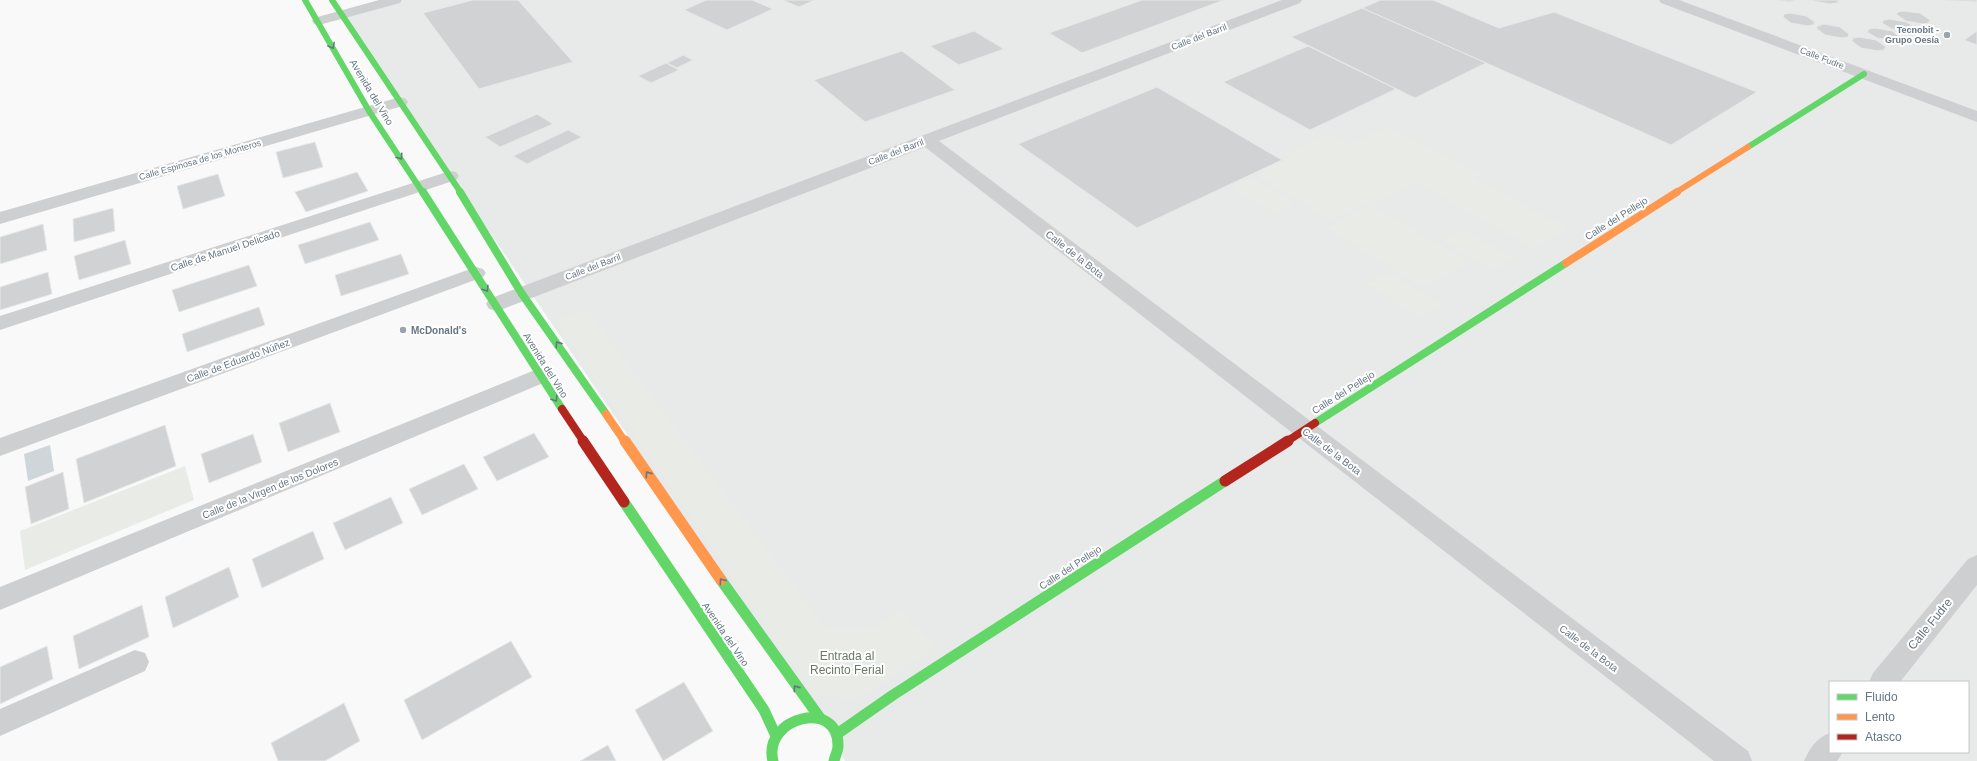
<svg xmlns="http://www.w3.org/2000/svg" width="1977" height="761" viewBox="0 0 1977 761" font-family="Arial,sans-serif">
	<style>
		.built { fill: #e8e9e9; fill-rule: evenodd }
		.green { fill: #e8ebe6 }
		.water { fill: #ced6d9 }
		.building { fill: #d0d2d3; stroke: #e8e8e8 }
		.lines { fill: none; stroke-linecap: round; stroke-linejoin: round }
		.street { fill: #cecfd0; fill-rule: evenodd }
		.fast-far2 { stroke: #63d668; stroke-width: 6 }
		.fast-far1 { stroke: #63d668; stroke-width: 8 }
		.fast { stroke: #63d668; stroke-width: 11 }
		.slow-far2 { stroke: #ff974d; stroke-width: 6 }
		.slow-far1 { stroke: #ff974d; stroke-width: 8 }
		.slow { stroke: #ff974d; stroke-width: 11 }
		.jam-far1 { stroke: #b3261e; stroke-width: 8 }
		.jam { stroke: #b3261e; stroke-width: 11 }
		.oneway { stroke: #657683 }
		.poi-dot { fill: #99a4ac; stroke: #fff; stroke-width: 1.5 }
		.labels { text-anchor: middle; stroke-width: 4; stroke-linejoin: round; paint-order: stroke }
		.far-poi-label { font-size: 9px; font-weight: bold; fill: #657683; stroke: #fff; text-anchor: end }
		.far-street-label { font-size: 9px; fill: #657683; stroke: #fff }
		.street-label { font-size: 10px; fill: #657683; stroke: #fff }
		.poi-label { font-size: 10px; font-weight: bold; fill: #657683; stroke: #fff; text-anchor: start }
		.near-street-label { font-size: 12px; fill: #657683; stroke: #fff }
		.near-park-label { font-size: 12px; fill: #687a64; stroke: #fff }
	</style>
	<rect width="100%" height="100%" fill="#f9f9f9"/>
	<path class="built" d="M 395,0 L 1977,0 L 1977,761 L 845,761 L 820,718 L 342,15 ZM 1830,682 L 1968,682 L 1968,752 L 1830,752 Z"/>
	<g class="green">
		<path d="M 1388,126 L 1480,174 L 1474,178 L 1567,228 L 1533,248 L 1415,182 L 1372,205 L 1468,262 L 1423,288 L 1327,228 L 1371,205 L 1366,202 L 1331,220 L 1256,175 L 1290,158 L 1284,154 L 1327,133 L 1348,145 Z"/>
		<path d="M 1251,177 L 1295,203 L 1274,214 L 1230,187 Z"/>
		<path d="M 1462,229 L 1514,258 L 1493,271 L 1441,240 Z"/>
		<path d="M 1388,272 L 1442,305 L 1420,318 L 1366,284 Z"/>
		<path d="M 587,310 L 826,629 L 875,628 L 901,611 L 937,646 L 869,692 L 852,699 L 814,695 L 555,321 Z"/>
		<path d="M 185,466 L 194,500 L 25,570 L 20,531 Z"/>
	</g>
	<path class="water" d="M 50,445 L 54,471 L 28,481 L 24,454 Z"/>
	<g class="building">
		<path d="M 473,0 L 518,0 L 573,62 L 479,89 L 423,13 Z"/>
		<path d="M 706,0 L 752,0 L 773,9 L 727,30 L 684,10 Z"/>
		<path d="M 782,0 L 815,0 L 799,7 Z"/>
		<path d="M 1142,0 L 1224,0 L 1082,53 L 1049,33 Z"/>
		<path d="M 1381,0 L 1433,0 L 1499,28 L 1554,12 L 1757,92 L 1671,145 L 1362,8 Z"/>
		<path d="M 1773,0 L 1798,0 L 1790,2 Z"/>
		<path d="M 1808,0 L 1839,0 L 1837,3 L 1830,4 Z"/>
		<path d="M 1929,0 L 1977,0 L 1977,2 Z"/>
		<path d="M 1362,8 L 1486,63 L 1415,98 L 1291,37 Z"/>
		<path d="M 1903,11 L 1920,13 L 1930,20 L 1928,23 L 1923,24 L 1906,21 L 1896,14 L 1898,12 Z"/>
		<path d="M 1790,13 L 1806,16 L 1815,22 L 1813,25 L 1808,26 L 1791,23 L 1783,17 L 1784,14 Z"/>
		<path d="M 1889,19 L 1906,22 L 1916,28 L 1914,31 L 1908,32 L 1892,29 L 1882,23 L 1884,20 Z"/>
		<path d="M 1824,24 L 1840,27 L 1849,34 L 1848,37 L 1842,38 L 1825,35 L 1816,28 L 1818,26 Z"/>
		<path d="M 1875,28 L 1892,31 L 1901,38 L 1900,40 L 1894,41 L 1877,38 L 1867,32 L 1869,29 Z"/>
		<path d="M 974,31 L 1004,49 L 959,65 L 930,46 Z"/>
		<path d="M 1977,31 L 1977,45 L 1964,40 Z"/>
		<path d="M 1859,37 L 1876,40 L 1886,47 L 1884,50 L 1878,51 L 1861,48 L 1852,41 L 1853,38 Z"/>
		<path d="M 1308,46 L 1396,89 L 1310,130 L 1223,82 Z"/>
		<path d="M 902,51 L 955,90 L 865,122 L 814,80 Z"/>
		<path d="M 683,55 L 693,60 L 677,68 L 667,63 Z"/>
		<path d="M 666,63 L 679,70 L 651,83 L 638,76 Z"/>
		<path d="M 1157,87 L 1282,160 L 1137,228 L 1018,144 Z"/>
		<path d="M 537,114 L 553,124 L 500,147 L 485,137 Z"/>
		<path d="M 568,130 L 582,137 L 527,164 L 513,156 Z"/>
		<path d="M 315,142 L 323,167 L 283,178 L 276,152 Z"/>
		<path d="M 357,172 L 368,191 L 306,212 L 295,192 Z"/>
		<path d="M 218,174 L 225,196 L 183,209 L 177,186 Z"/>
		<path d="M 113,208 L 115,231 L 74,242 L 73,219 Z"/>
		<path d="M 370,222 L 379,240 L 305,264 L 298,245 Z"/>
		<path d="M 43,224 L 47,250 L 0,264 L 0,237 Z"/>
		<path d="M 125,240 L 131,264 L 79,280 L 74,256 Z"/>
		<path d="M 401,254 L 409,274 L 341,296 L 335,275 Z"/>
		<path d="M 249,265 L 257,286 L 179,312 L 172,290 Z"/>
		<path d="M 48,272 L 52,294 L 0,310 L 0,287 Z"/>
		<path d="M 259,307 L 265,325 L 187,352 L 182,334 Z"/>
		<path d="M 330,403 L 340,432 L 288,452 L 279,423 Z"/>
		<path d="M 165,425 L 176,466 L 84,503 L 76,459 Z"/>
		<path d="M 534,433 L 549,457 L 497,481 L 483,457 Z"/>
		<path d="M 253,434 L 262,462 L 209,483 L 201,454 Z"/>
		<path d="M 464,464 L 478,489 L 422,515 L 409,489 Z"/>
		<path d="M 63,472 L 69,509 L 31,524 L 25,487 Z"/>
		<path d="M 391,497 L 403,523 L 345,550 L 333,523 Z"/>
		<path d="M 313,531 L 324,559 L 262,588 L 252,559 Z"/>
		<path d="M 229,567 L 239,597 L 173,628 L 165,597 Z"/>
		<path d="M 142,605 L 149,637 L 79,669 L 73,636 Z"/>
		<path d="M 511,641 L 532,677 L 422,740 L 404,700 Z"/>
		<path d="M 47,646 L 53,679 L 0,704 L 0,667 Z"/>
		<path d="M 684,682 L 713,731 L 663,761 L 635,710 Z"/>
		<path d="M 344,703 L 360,741 L 325,761 L 278,761 L 271,743 Z"/>
		<path d="M 608,745 L 616,761 L 580,761 Z"/>
	</g>
	<g class="lines">
		<g class="street">
			<path d="M 379,0 L 402,0 L 400,3 L 319,25 L 314,24 L 312,21 L 314,18 Z"/>
			<path d="M 1282,0 L 1302,0 L 1300,3 L 939,141 L 1748,751 L 1752,761 L 1714,761 L 925,147 L 503,309 L 496,311 L 489,309 L 486,304 L 489,299 Z"/>
			<path d="M 1659,0 L 1679,0 L 1977,111 L 1977,122 L 1661,3 Z"/>
			<path d="M 400,97 L 406,99 L 408,102 L 406,105 L 0,224 L 0,212 Z"/>
			<path d="M 450,171 L 456,172 L 459,176 L 456,180 L 0,330 L 0,316 Z"/>
			<path d="M 476,267 L 483,269 L 486,273 L 483,277 L 0,456 L 0,438 Z"/>
			<path d="M 540,368 L 548,371 L 551,376 L 548,381 L 0,610 L 0,587 Z"/>
			<path d="M 1977,555 L 1977,585 L 1900,682 L 1869,682 L 1873,673 L 1968,559 Z"/>
			<path d="M 135,650 L 145,653 L 149,662 L 145,671 L 0,736 L 0,709 Z"/>
			<path d="M 1830,733 L 1830,752 L 1843,752 L 1837,761 L 1804,761 C 1810,748 1816,738 1830,733 Z"/>
		</g>
		<g class="fast-far2">
			<path d="M 305,0 L 369,111 L 423,193"/>
			<path d="M 332,0 L 461,193"/>
			<path d="M 1748,147 L 1864,74"/>
		</g>
		<g class="fast-far1">
			<path d="M 423,192 L 562,409"/>
			<path d="M 460,192 L 522,294 L 606,414"/>
			<path d="M 1315,423 L 1566,263"/>
		</g>
		<g class="fast">
			<path d="M 624,502 L 764,710 L 776,736"/>
			<path d="M 721,580 L 820,718"/>
			<path d="M 837,734 L 893,695 L 1225,481"/>
			<path d="M 773,761 C 762,717 839,698 838,746 C 838,751 835,756 834,761"/>
		</g>
		<path class="slow-far2" d="M 1675,193 L 1748,147"/>
		<g class="slow-far1">
			<path d="M 1566,263 L 1677,192"/>
			<path d="M 606,414 L 625,442"/>
		</g>
		<path class="slow" d="M 625,441 L 721,580"/>
		<g class="jam-far1">
			<path d="M 562,409 L 584,442"/>
			<path d="M 1286,442 L 1315,423"/>
		</g>
		<g class="jam">
			<path d="M 583,441 L 624,502"/>
			<path d="M 1225,481 L 1288,441"/>
		</g>
	</g>
	<defs><path id="oneway-chevron" d="M-2-3.5L2.5 0L-2 3.5" fill="none" stroke-width="1.6" stroke-linecap="round" stroke-linejoin="round"/></defs>
	<g class="oneway">
		<use href="#oneway-chevron" transform="translate(332 46) rotate(61)"/>
		<use href="#oneway-chevron" transform="translate(400 157) rotate(56)"/>
		<use href="#oneway-chevron" transform="translate(486 289) rotate(57)"/>
		<use href="#oneway-chevron" transform="translate(558 344) rotate(-125)"/>
		<use href="#oneway-chevron" transform="translate(555 399) rotate(56)"/>
		<use href="#oneway-chevron" transform="translate(648 474) rotate(-125)"/>
		<use href="#oneway-chevron" transform="translate(722 581) rotate(-125)"/>
		<use href="#oneway-chevron" transform="translate(796 688) rotate(-125)"/>
	</g>
	<g class="poi-dot">
		<circle cx="1947" cy="35" r="4"/>
		<circle cx="403" cy="330" r="4"/>
	</g>
	<g class="labels">
		<g class="far-poi-label">
			<text x="1939" y="33">Tecnobit -<tspan x="1939" dy="10">Grupo Oesía</tspan></text>
		</g>
		<g class="far-street-label">
			<text transform="translate(1199 37) rotate(-21)" y="3">Calle del Barril</text>
			<text transform="translate(1822 58) rotate(21)" y="3">Calle Fudre</text>
			<text transform="translate(896 152) rotate(-21)" y="3">Calle del Barril</text>
			<text transform="translate(200 160) rotate(-16)" y="3">Calle Espinosa de los Monteros</text>
			<text transform="translate(593 267) rotate(-21)" y="3">Calle del Barril</text>
		</g>
		<g class="street-label">
			<text transform="translate(372 92) rotate(59)" y="4">Avenida del Vino</text>
			<text transform="translate(1616 218) rotate(-32)" y="4">Calle del Pellejo</text>
			<text transform="translate(225 250) rotate(-18)" y="4">Calle de Manuel Delicado</text>
			<text transform="translate(1075 254) rotate(38)" y="4">Calle de la Bota</text>
			<text transform="translate(238 360) rotate(-20)" y="4">Calle de Eduardo Núñez</text>
			<text transform="translate(546 365) rotate(58)" y="4">Avenida del Vino</text>
			<text transform="translate(1343 392) rotate(-32)" y="4">Calle del Pellejo</text>
			<text transform="translate(1332 451) rotate(37)" y="4">Calle de la Bota</text>
			<text transform="translate(270 488) rotate(-22)" y="4">Calle de la Virgen de los Dolores</text>
			<text transform="translate(1070 567) rotate(-33)" y="4">Calle del Pellejo</text>
			<text transform="translate(726 634) rotate(56)" y="4">Avenida del Vino</text>
			<text transform="translate(1589 648) rotate(37)" y="4">Calle de la Bota</text>
		</g>
		<g class="poi-label">
			<text x="411" y="334">McDonald's</text>
		</g>
		<g class="near-street-label">
			<text transform="translate(1930 624) rotate(-51)" y="4">Calle Fudre</text>
		</g>
		<g class="near-park-label">
			<text x="847" y="660">Entrada al<tspan x="847" dy="14">Recinto Ferial</tspan></text>
		</g>
	</g>
	<rect x="1829" y="681" width="140" height="72" fill="#ffffff" stroke="#c1c8cd"/>
	<rect x="1837" y="694" width="20" height="6" fill="#63d668" stroke="#c1c8cd"/>
	<text x="1865" y="701" font-size="12" fill="#657683">Fluido</text>
	<rect x="1837" y="714" width="20" height="6" fill="#ff974d" stroke="#c1c8cd"/>
	<text x="1865" y="721" font-size="12" fill="#657683">Lento</text>
	<rect x="1837" y="734" width="20" height="6" fill="#b3261e" stroke="#c1c8cd"/>
	<text x="1865" y="741" font-size="12" fill="#657683">Atasco</text>
</svg>
